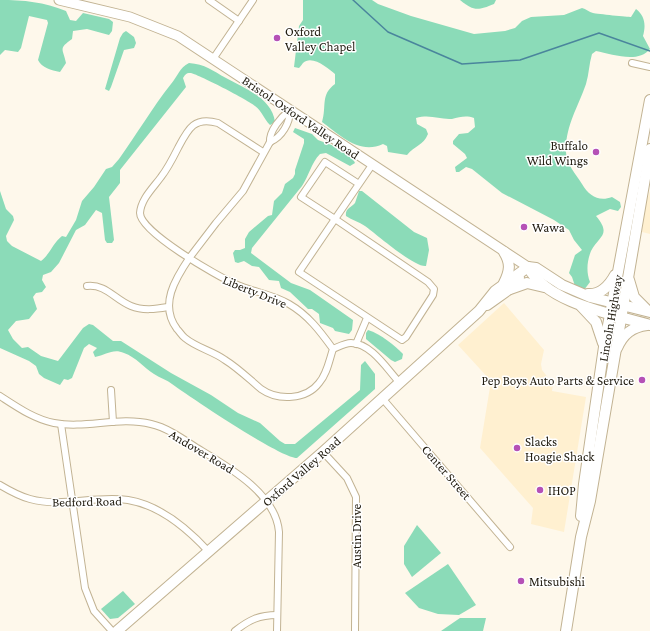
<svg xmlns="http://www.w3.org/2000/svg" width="650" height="631" viewBox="0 0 650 631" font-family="'Crimson Pro',serif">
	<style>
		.built { fill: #fff0d0 }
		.green { fill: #8bdbb8 }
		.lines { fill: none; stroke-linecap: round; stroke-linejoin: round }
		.stream { stroke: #4a859c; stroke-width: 1.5 }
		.minor-casing { stroke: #c2b393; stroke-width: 8 }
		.secondary-casing { stroke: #c2b393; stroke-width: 11 }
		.primary-casing { stroke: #c2b393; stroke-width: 12 }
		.minor { stroke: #fff; stroke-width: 6 }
		.secondary { stroke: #fff; stroke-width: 9 }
		.primary { stroke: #fff; stroke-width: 10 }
		.poi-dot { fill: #b551b6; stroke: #fff; stroke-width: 1.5 }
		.labels { text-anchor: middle; stroke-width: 3; stroke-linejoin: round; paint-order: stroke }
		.poi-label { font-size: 13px; fill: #211c10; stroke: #fff; text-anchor: start }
		.street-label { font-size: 13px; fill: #211c10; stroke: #fff }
	</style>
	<rect width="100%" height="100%" fill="#fef8eb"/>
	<g class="built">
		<path d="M 650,191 L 650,234 L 642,232 L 645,206 Z"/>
		<path d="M 504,303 L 544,350 L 541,364 L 542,370 L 553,384 L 552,391 L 586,397 L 564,532 L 531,524 L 533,508 L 480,448 L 491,381 L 458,345 Z"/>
	</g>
	<g class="green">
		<path d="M 0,0 C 24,0 44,2 66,11 L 70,20 L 76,21 L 83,13 L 109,19 L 113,22 L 112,31 L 109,35 L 87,29 L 73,31 L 72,39 C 58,49 63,48 66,63 L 60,72 C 51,70 42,68 38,60 L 48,23 L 47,20 L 29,16 L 21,48 L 18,52 L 5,50 L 0,55 Z"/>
		<path d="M 303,0 L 372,0 L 378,4 L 411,16 L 474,34 L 505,31 L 515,28 L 522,21 L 531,17 L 564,15 L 582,8 C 586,9 589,12 593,13 C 597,14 629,17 631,17 L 636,9 C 645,16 646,25 643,36 L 650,49 C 638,64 612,54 596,51 L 592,54 C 589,64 589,74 586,84 C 578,107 565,127 566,152 C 566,164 576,174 582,184 C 589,196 599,202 612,197 L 620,202 L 621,207 L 618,211 L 610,209 L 596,216 C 612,235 599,236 591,251 C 587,261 586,272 590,282 L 584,290 L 575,286 L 572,277 L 569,273 L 575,255 L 582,250 L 574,240 L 569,230 L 554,220 L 502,193 L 472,169 L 466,167 L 459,172 L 456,172 L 455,167 L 467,158 L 465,154 L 453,144 L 453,141 L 459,134 L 468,133 L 475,127 L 474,118 C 466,115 460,117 452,119 C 440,120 431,114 416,118 L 417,124 L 426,129 L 428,134 C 423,146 415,145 407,155 L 388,152 L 387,146 L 383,144 C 359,155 340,135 322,122 C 327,106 320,95 335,84 L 335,74 C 329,69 312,54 303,63 C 302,64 301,66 299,68 L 294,67 L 299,26 L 303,20 Z"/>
		<path d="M 460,0 L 496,0 L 494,4 C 477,11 474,11 460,0 Z"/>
		<path d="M 126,31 L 134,37 L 136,43 L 134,48 L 124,50 L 111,87 L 109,91 L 105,89 L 120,38 L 123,33 Z"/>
		<path d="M 189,63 C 205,64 213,71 226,78 C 244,88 272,98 275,122 L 270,125 C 264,119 262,111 255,106 C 250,101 194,72 190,73 C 186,73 185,75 183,78 L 186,87 L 120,170 L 120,183 L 109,197 L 114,240 L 112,243 L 107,243 L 105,240 L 102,213 L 96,210 L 85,225 L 76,230 L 59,263 L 51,272 L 43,275 L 42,280 L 46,287 L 42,292 L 36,293 L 33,297 L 37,309 L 29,319 L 16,321 L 8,330 L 13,339 L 22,348 L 28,347 L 41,356 L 58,361 L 83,328 L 89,324 L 93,325 L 113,341 L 121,341 L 171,373 L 211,395 L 238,413 L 260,423 L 280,441 L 285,444 L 295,444 L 360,390 L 361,365 L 365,361 L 375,374 L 375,389 L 297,458 C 282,459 190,397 172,384 C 167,380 160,378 154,374 C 144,368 136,357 124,353 C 113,348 106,355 95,357 L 93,352 L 97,348 L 89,344 L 84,348 L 72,378 L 68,380 L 64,379 L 60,385 L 44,378 L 39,374 L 36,366 L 29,361 L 0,348 L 0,191 L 6,209 L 13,216 L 14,220 L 6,236 L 7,241 L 12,246 L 41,261 C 50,254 53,243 62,236 L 66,237 L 76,220 L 82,201 L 94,187 L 106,169 L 112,167 L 119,159 C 137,134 152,108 171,84 C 178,76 179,68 189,63 Z"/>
		<path d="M 295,128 L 312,134 L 318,140 L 334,146 L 353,159 L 355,163 L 350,166 L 326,153 L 320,154 C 311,163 309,176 302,186 L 252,248 L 251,253 L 291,283 L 310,290 L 353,320 L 352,330 L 349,334 L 335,331 L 333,328 L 320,323 L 319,314 L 312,309 L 308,309 L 290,292 L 281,288 L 279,281 L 269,280 L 259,267 L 252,266 L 244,261 L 238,263 L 235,262 L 233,253 L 235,250 L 240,250 L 245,248 L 245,239 L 249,232 L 268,216 L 272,215 L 274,201 L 282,193 L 285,184 L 293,178 L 295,174 L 295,170 L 304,143 L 304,139 L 293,132 Z"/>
		<path d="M 359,191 L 362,191 L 414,232 L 427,238 L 429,250 L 426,266 C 415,268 376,234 365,226 C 359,222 352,220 346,216 C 345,208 351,208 355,203 Z"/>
		<path d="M 368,330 C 381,334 394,345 403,354 L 402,359 L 395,362 L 391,360 L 366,339 L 366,333 Z"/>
		<path d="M 417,525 L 441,553 L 412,577 L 404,564 L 404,546 Z"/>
		<path d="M 448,564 L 476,605 L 459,615 L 438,614 L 419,608 L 405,593 Z"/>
		<path d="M 123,591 L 135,604 L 118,618 L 110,619 L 101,609 Z"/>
		<path d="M 460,618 L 486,618 L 483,631 L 441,631 Z"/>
	</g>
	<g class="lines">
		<path class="stream" d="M 353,0 L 388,32 L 462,64 L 520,60 L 599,33 L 650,51"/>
		<defs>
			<g id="minor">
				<path d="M 209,0 L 239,21"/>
				<path d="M 213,59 L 253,0"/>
				<path d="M 632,63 L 650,67"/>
				<path d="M 270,142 C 282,137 290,123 290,110"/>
				<path d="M 270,142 C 269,131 281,117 290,110"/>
				<path d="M 263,152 L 218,123 C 194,116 188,129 178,148 C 173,158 168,168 161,177 C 153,188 141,199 140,213 C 140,232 217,276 235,284 C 253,292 272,294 289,304 C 308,315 320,331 333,349 C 329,361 327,374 319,383 C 306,400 278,401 261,389 C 249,379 238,368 225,360 C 213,351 197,348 185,338 C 182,336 180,332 177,329 C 159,305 175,279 190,257 L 216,223 L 243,191 L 270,142"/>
				<path d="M 359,184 L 325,162 L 301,197 L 335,219 L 372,165"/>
				<path d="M 335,219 L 428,282 L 434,289 L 433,295 L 406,337 L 402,340 L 299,272 Z"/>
				<path d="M 87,286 C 106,284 114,299 131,306 C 143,311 156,309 168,307"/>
				<path d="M 356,344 L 367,318"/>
				<path d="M 333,349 C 338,347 345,343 351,343 C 371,343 387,369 399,382"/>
				<path d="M 111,390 L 113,422"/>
				<path d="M 0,396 C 17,407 34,419 54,423 C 86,429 119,416 151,424 C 168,428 183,439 197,448 C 227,466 276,493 279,532 L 277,631"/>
				<path d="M 382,398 L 510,547"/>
				<path d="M 61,424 L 85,588 L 94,611 L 112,631"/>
				<path d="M 323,452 L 347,478 L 356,497 L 355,631"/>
				<path d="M 0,485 C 10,491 19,496 30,499 C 62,508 96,495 128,500 C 159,505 188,529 209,552"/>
				<path d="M 235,631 C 249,620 259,615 277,615"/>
			</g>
			<path id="secondary" d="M 59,0 L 130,17 L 178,36 L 528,267"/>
			<g id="primary">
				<path d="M 504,252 C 511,263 510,271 504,283"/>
				<path d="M 528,267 C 548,304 613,314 650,325"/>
				<path d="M 629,280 L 634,297 L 648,311"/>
				<path d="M 510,289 L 527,283 L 544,287"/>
				<path d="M 588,294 C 601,295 609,286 615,275"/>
				<path d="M 487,305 L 508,290 L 519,278"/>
				<path d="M 581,306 L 596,322 L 603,343"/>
				<path d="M 617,348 C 623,334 632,327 647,325"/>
				<path d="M 581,516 L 584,484 L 604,347 L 650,100"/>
				<path d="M 117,631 L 323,452 L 479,311 L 495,291 L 528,267 L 536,268 L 562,285 L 590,297 L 650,312"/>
				<path d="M 566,631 L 581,537 L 590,501 L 650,149"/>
			</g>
		</defs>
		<use href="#minor" class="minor-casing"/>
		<use href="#secondary" class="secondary-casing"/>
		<use href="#primary" class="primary-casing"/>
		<use href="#minor" class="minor"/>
		<use href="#secondary" class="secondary"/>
		<use href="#primary" class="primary"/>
	</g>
	<g class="poi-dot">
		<circle cx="277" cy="38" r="4"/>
		<circle cx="596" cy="152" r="4"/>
		<circle cx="524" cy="227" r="4"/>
		<circle cx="642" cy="380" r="4"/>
		<circle cx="517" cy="448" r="4"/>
		<circle cx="540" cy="490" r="4"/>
		<circle cx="521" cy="581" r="4"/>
	</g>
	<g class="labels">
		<g class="poi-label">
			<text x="285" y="36">Oxford<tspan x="285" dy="15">Valley Chapel</tspan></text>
			<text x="588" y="150" text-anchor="end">Buffalo<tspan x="588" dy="15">Wild Wings</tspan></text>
			<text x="532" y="232">Wawa</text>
			<text x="634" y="385" text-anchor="end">Pep Boys Auto Parts &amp; Service</text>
			<text x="525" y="446">Slacks<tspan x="525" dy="15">Hoagie Shack</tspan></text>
			<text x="548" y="495">IHOP</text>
			<text x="529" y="586">Mitsubishi</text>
		</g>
		<g class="street-label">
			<text transform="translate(301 117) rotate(34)" y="5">Bristol-Oxford Valley Road</text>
			<text transform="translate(255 291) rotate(22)" y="5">Liberty Drive</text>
			<text transform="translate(610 318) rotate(-80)" y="5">Lincoln Highway</text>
			<text transform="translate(202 451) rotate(31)" y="5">Andover Road</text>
			<text transform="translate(301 471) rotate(-41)" y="5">Oxford Valley Road</text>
			<text transform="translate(447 472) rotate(49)" y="5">Center Street</text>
			<text transform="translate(87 501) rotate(-1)" y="5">Bedford Road</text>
			<text transform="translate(356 536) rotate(-90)" y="5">Austin Drive</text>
		</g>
	</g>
</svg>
